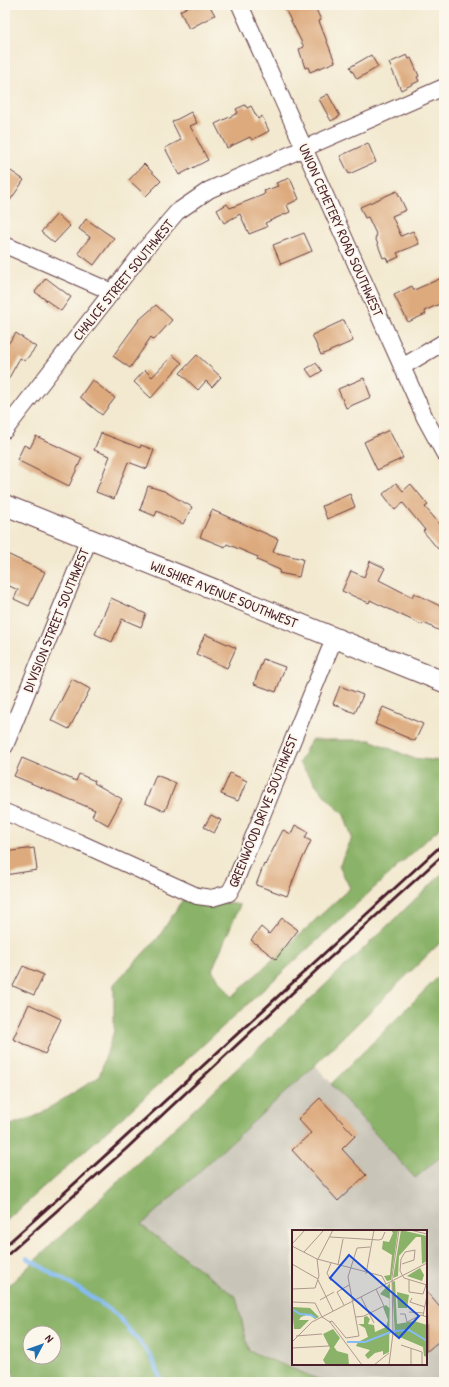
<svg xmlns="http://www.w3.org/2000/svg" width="449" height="1387" viewBox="0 0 449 1387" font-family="'Patrick Hand',sans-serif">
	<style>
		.industrial { fill: #c8c4b8; fill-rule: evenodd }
		.forest { fill: #8ab268; stroke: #6a684a; fill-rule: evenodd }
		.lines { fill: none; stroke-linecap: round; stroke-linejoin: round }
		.stream { stroke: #85bcf5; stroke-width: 4 }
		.building { fill: #ddaa7e }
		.minor-casing { stroke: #633d44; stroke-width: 18 }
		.tertiary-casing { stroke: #633d44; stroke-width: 22 }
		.minor { stroke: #fff; stroke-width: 16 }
		.tertiary { stroke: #fff; stroke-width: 20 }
		.rail { stroke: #4a1f2b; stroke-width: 3 }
		.labels { text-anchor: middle; stroke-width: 4; stroke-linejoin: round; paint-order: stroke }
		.street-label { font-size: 14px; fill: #4a1f2b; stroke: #fbf7ec }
		.inset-river { fill: none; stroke: #85bcf5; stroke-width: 2 }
		.inset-road { fill: none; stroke: #af988e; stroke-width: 1 }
		.view { fill: #1d4ed8; fill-opacity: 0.15; stroke: #1d4ed8; stroke-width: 2 }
		.inset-edge { fill: none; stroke: #4a1f2b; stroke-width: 2 }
	</style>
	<rect width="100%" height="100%" fill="#fbf7ec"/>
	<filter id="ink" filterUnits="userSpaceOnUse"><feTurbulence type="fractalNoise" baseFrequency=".025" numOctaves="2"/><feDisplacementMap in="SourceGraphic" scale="8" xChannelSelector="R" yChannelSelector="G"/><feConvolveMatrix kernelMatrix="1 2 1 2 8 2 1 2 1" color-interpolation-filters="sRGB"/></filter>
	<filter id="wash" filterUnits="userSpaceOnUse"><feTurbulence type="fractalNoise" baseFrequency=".012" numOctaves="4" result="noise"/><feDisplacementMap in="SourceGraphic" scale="16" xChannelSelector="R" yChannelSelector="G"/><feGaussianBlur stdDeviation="0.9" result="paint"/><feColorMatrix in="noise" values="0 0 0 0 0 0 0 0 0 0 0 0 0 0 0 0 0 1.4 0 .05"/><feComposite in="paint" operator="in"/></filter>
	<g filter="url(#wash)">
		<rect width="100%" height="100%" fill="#f3e9d0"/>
		<path class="industrial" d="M 315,1065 L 414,1177 L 444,1154 L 444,1382 L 325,1382 L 249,1351 L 236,1297 L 141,1225 ZM 293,1231 L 426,1231 L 426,1364 L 293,1364 Z"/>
		<g class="forest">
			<path d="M 311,740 L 370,740 L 412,758 L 441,761 L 444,756 L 444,824 L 192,1055 L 5,1222 L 5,1127 L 36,1116 L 99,1077 L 114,1031 L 114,984 L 158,938 L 185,896 L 240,905 L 212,970 L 232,997 L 350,888 L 339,866 L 352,838 L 344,815 L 325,796 L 299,763 Z"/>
			<path d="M 444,872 L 444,939 L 315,1065 L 141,1225 L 236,1297 L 249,1351 L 325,1382 L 16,1382 L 5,1350 L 5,1289 ZM 30,1333 L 54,1333 L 54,1357 L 30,1357 Z"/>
			<path d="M 444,971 L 444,1154 L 415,1178 L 331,1084 Z"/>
		</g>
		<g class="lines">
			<path class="stream" d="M 27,1258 L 89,1295 L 117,1315 L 151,1356 L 162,1382"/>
		</g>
		<g id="blocks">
			<g class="building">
				<path d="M 191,5 L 209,5 L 215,15 L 189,29 L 180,11 Z"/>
				<path d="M 283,5 L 314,5 L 321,20 L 319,21 L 335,62 L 310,72 L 308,67 L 305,68 L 299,49 L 304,47 Z"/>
				<path d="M 371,55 L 378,67 L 357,79 L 350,67 Z"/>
				<path d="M 407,55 L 409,59 L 411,58 L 419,76 L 417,77 L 419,81 L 401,90 L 389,63 Z"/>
				<path d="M 328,94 L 340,116 L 331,121 L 319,99 Z"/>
				<path d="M 245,105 L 247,108 L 251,106 L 258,119 L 262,116 L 269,131 L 252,140 L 250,137 L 227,148 L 215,124 L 238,113 L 236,109 Z"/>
				<path d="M 191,112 L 197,123 L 190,126 L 208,160 L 179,175 L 165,148 L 181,140 L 172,122 Z"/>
				<path d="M 368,143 L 376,162 L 349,174 L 340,156 Z"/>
				<path d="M 144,164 L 161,181 L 146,196 L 129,180 Z"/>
				<path d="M 5,167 L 24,180 L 5,208 Z"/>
				<path d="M 290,178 L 299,199 L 287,205 L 290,212 L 265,223 L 267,227 L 249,234 L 240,214 L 224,223 L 217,210 L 227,204 L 230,208 L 263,195 L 265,193 L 264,191 L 278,186 L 276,183 Z"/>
				<path d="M 397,191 L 406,210 L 392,216 L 401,236 L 413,231 L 419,244 L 397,253 L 399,257 L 388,262 L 386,257 L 383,258 L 375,237 L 377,236 L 368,217 L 365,218 L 360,207 Z"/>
				<path d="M 57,214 L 70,226 L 54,243 L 41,232 Z"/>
				<path d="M 86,219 L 114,238 L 94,265 L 78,253 L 90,237 L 79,229 Z"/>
				<path d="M 304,233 L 312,251 L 281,264 L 273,245 Z"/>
				<path d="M 444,277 L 444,302 L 424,311 L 426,314 L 408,322 L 394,295 L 412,286 L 414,290 Z"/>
				<path d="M 46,278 L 71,297 L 61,311 L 35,292 Z"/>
				<path d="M 156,305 L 172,320 L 154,340 L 151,337 L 130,368 L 113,356 L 139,320 Z"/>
				<path d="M 344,320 L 353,341 L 321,355 L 312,335 Z"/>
				<path d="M 16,333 L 36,347 L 25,361 L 20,358 L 5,385 L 5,348 Z"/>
				<path d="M 173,355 L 182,363 L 151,398 L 134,382 L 145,370 L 152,377 Z"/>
				<path d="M 197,355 L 221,377 L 212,387 L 206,381 L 198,390 L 180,373 Z"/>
				<path d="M 316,363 L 322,371 L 312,377 L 306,369 Z"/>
				<path d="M 364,378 L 371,397 L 346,408 L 338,389 Z"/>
				<path d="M 92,380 L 115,398 L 102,415 L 80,397 Z"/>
				<path d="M 389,430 L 403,458 L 377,470 L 364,442 Z"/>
				<path d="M 101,433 L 140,448 L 141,445 L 154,450 L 147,469 L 128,462 L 114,499 L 96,492 L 110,456 L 94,450 Z"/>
				<path d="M 36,436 L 82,458 L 69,486 L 17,460 L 24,445 L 30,448 Z"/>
				<path d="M 396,483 L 403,491 L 411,484 L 428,505 L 425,507 L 444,529 L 444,544 L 438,549 L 423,531 L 425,530 L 403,503 L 395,510 L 383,494 Z"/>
				<path d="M 148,486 L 164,491 L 192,507 L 183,524 L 157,511 L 155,516 L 140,510 Z"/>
				<path d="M 350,494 L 355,507 L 327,519 L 322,506 Z"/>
				<path d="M 212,510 L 278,539 L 273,552 L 303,559 L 299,577 L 279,573 L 280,570 L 257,560 L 258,557 L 227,544 L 225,547 L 200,537 Z"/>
				<path d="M 5,553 L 45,572 L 29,606 L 14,599 L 18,590 L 5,584 Z"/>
				<path d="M 370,561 L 385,568 L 379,580 L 412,597 L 414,593 L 444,608 L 444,633 L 424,623 L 422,625 L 370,600 L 369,603 L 342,591 L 351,571 L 364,577 Z"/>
				<path d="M 111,598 L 146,614 L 141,627 L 122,619 L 112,642 L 95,634 Z"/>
				<path d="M 205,634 L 236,648 L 227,668 L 196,654 Z"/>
				<path d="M 263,659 L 285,667 L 276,692 L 254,684 Z"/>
				<path d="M 72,679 L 90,689 L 69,729 L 51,720 Z"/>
				<path d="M 340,686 L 363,695 L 355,713 L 333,704 Z"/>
				<path d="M 383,707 L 423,724 L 415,741 L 375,724 Z"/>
				<path d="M 22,758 L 76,781 L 79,774 L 95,781 L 94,783 L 122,799 L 108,825 L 92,816 L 95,810 L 14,776 Z"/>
				<path d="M 230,773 L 247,781 L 238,801 L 221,794 Z"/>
				<path d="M 156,775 L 176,783 L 165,811 L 145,803 Z"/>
				<path d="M 211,815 L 221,820 L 214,833 L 204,827 Z"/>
				<path d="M 295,825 L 308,832 L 305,838 L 311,841 L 298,868 L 287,896 L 256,885 L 264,864 L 265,865 L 283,830 L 291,834 Z"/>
				<path d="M 34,848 L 37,870 L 5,875 L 5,852 Z"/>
				<path d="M 282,918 L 298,930 L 276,959 L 251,940 L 261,927 L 269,934 Z"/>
				<path d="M 23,966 L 44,975 L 34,995 L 13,986 Z"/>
				<path d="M 29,1004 L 61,1019 L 45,1054 L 13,1039 Z"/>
				<path d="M 320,1098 L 355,1136 L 342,1149 L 366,1175 L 338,1201 L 292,1150 L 311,1133 L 298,1119 Z"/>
				<path d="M 426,1291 L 444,1312 L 444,1337 L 426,1352 Z"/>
			</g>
		</g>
	</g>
	<g filter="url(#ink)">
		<use href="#blocks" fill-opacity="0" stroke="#633d44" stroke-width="1"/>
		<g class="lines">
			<defs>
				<g id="minor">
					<path d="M 240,5 L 425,418 L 444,453"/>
					<path d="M 5,245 L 112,292"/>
					<path d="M 402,367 L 444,342"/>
					<path d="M 5,430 L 146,248 L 177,212 L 209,190 L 444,87"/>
					<path d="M 5,746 L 89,539"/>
					<path d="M 5,812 L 78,842 L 197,896 L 212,898 L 229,893 L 234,884 L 334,639"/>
				</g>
				<path id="tertiary" d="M 5,505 L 444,682"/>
			</defs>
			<use href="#minor" class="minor-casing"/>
			<use href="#tertiary" class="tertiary-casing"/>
			<use href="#minor" class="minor"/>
			<use href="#tertiary" class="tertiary"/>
			<g class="rail">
				<path d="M 5,1246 C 154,1114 297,977 444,843"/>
				<path d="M 5,1257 L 126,1149 L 321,966 L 444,854"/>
			</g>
		</g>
	</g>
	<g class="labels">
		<g class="street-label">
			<text transform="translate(341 230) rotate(66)" y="5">UNION CEMETERY ROAD SOUTHWEST</text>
			<text transform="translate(123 280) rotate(-51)" y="5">CHALICE STREET SOUTHWEST</text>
			<text transform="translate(224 594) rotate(22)" y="5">WILSHIRE AVENUE SOUTHWEST</text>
			<text transform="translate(56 620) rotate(-68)" y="5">DIVISION STREET SOUTHWEST</text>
			<text transform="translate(263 811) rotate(-68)" y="5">GREENWOOD DRIVE SOUTHWEST</text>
		</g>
	</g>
	<g transform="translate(292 1230)">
		<rect width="135" height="135" fill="#f3e9d0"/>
		<path d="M 99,0 L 106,0 L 99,50 L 95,51 L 92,46 L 98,45 L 100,25 L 90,19 L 91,11 L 97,12 L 101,3 ZM 109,0 L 135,6 L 135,31 L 130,34 L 129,7 L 124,7 L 107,26 L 106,46 L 101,48 ZM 128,38 L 132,45 L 130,51 L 115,46 ZM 103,51 L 105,94 L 122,91 L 135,95 L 135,127 L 132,126 L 131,117 L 103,105 L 100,52 ZM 98,53 L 97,122 L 91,125 L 91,121 L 83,123 L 76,129 L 73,125 L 78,120 L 64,116 L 66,112 L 76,107 L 73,98 L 66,94 L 72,94 L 72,87 L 75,86 L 78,89 L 76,94 L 82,95 L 83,102 L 94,97 L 96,90 L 91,77 L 94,75 L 98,79 L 98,69 L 88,64 ZM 105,62 L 117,65 L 115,78 L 106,78 ZM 0,77 L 18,78 L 27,87 L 23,89 L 17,84 L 9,87 L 7,90 L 17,90 L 8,99 L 2,99 ZM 41,99 L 48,108 L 42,117 L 45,121 L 56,124 L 57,135 L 34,135 L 31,130 L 38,118 L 31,104 Z" fill="#8ab268"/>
		<path class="inset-river" d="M 0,79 L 8,84 L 19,85 L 24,88M 102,101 L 117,100 L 135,111M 55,112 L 73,112 L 99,102"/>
		<path class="inset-road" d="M 118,0 L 135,4M 38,7 L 87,10 L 90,9 L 93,2M 0,14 L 13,0M 0,16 L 25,29 L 90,46 L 94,54M 12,22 L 32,0M 26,29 L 41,0M 39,33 L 35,43 L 39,51M 0,34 L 26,49M 110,34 L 122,30 L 123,20 L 113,22 L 109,29 L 108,41 L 112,48 L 135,55M 46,35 L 51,9M 74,44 L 82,0M 26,50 L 41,81M 117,50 L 117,62 L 131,64 L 134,55M 0,59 L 23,58 L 27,46 L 25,29M 69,67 L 82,93M 120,68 L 118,72 L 133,77M 28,70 L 42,62M 0,72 L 23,73 L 30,87 L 38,92 L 70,135M 52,75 L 45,62 L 57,55M 117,82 L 132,83M 108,84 L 113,84 L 115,92 L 129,85 L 135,87M 131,86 L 135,65M 64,87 L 72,86 L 92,76 L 84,59M 37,92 L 40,91 L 54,108 L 67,106 L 56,47 L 65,18 L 78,17M 4,106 L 30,104M 0,112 L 20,92 L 135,33M 109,115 L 130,122 L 130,135M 0,118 L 37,116M 82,135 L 97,123M 97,135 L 101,103 L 100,47 L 107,0M 119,135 L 119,119"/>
		<path class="view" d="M 57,25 L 127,86 L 107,108 L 38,48 Z"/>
		<rect width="135" height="135" class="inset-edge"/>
	</g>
	<rect width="449" height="1387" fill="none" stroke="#fbf7ec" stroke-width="20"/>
	<g transform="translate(42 1345) rotate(49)"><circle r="19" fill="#fbf7ec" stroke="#b4a19f"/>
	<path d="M0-3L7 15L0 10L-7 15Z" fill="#1f6fb2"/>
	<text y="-6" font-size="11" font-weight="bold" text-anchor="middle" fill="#4a1f2b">N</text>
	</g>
</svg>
